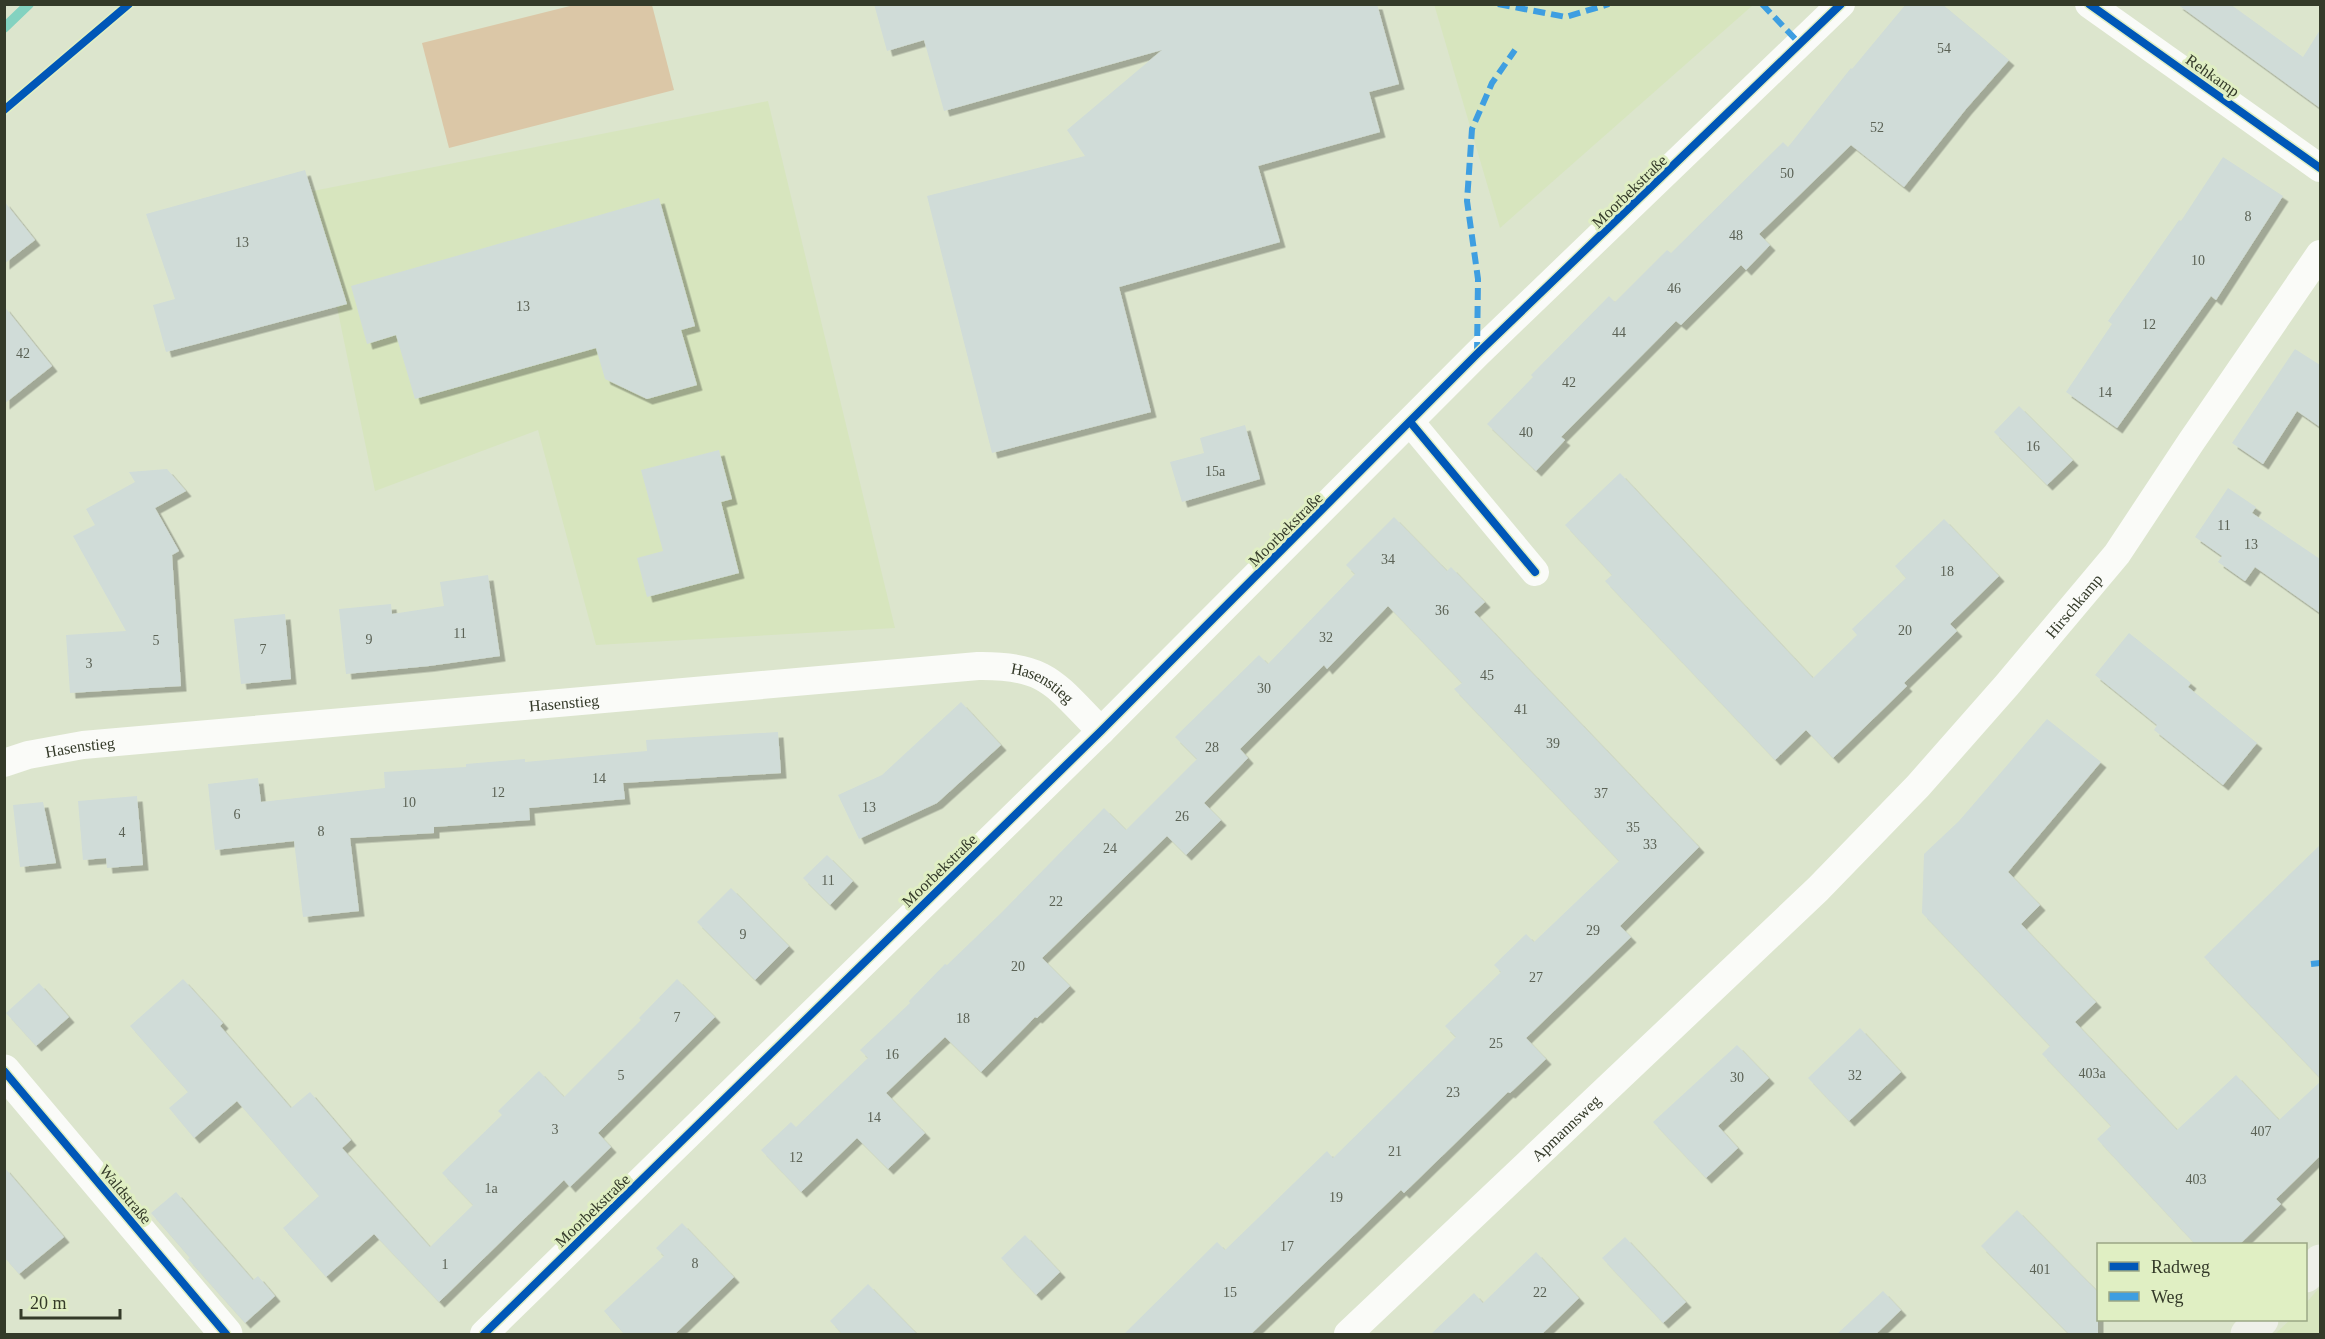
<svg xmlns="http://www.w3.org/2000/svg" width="2325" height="1339" viewBox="0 0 2325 1339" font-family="Georgia,serif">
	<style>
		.built { fill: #d7e5be }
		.green { fill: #dbc7a7 }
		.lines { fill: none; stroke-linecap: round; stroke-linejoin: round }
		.stream { stroke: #83d2c0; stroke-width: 10 }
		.building { fill: #d0dcd8; filter: url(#shadow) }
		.minor { stroke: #fafbf8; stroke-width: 28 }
		.tertiary { stroke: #fafbf8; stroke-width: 33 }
		.secondary { stroke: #eef0e9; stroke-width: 33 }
		.quiet { stroke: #3e9ee1; stroke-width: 6; stroke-dasharray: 12 6; stroke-linecap: butt }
		.cycleway-casing { stroke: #e0efc3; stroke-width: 11 }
		.cycleway { stroke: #0057b8; stroke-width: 8 }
		.labels { text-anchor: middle; stroke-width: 6; stroke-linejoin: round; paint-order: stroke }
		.number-label { font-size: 14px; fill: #5b6255 }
		.street-label { font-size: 16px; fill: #343a29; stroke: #e0efc3 }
	</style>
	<defs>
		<filter id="shadow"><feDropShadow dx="5.5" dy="5.5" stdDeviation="0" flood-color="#0004"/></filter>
	</defs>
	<rect width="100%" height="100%" fill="#dce5cd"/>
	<g class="built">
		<path d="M 1434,4 L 1753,4 L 1753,5 L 1500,228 Z"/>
		<path d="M 768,101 L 895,628 L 596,645 L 538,430 L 375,491 L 313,191 Z"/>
		<path d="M 2320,1287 L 2320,1334 L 2275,1334 L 2290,1320 L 2306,1320 L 2306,1303 Z"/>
	</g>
	<path class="green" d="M 574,5 L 652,5 L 674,90 L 449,148 L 422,43 Z"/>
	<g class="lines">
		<path class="stream" d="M 4,28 L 29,4"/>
	</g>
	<g class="building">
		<path d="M 874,4 L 1377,4 L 1399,84 L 1369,92 L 1380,132 L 1258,166 L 1280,242 L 1119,287 L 1151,412 L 992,453 L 927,196 L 1085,156 L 1067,130 L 1162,50 L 944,111 L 924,40 L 887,51 Z"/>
		<path d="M 1906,4 L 1942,4 L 2009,60 L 1966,109 L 1904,187 L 1851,145 L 1759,234 L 1770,245 L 1746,270 L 1741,265 L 1681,325 L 1676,321 L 1561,437 L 1565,440 L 1536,471 L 1487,424 L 1533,377 L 1531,375 L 1609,296 L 1615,302 L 1667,250 L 1671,253 L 1783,142 L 1788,147 L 1851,68 L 1852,69 Z"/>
		<path d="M 2177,4 L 2230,4 L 2303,57 L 2320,30 L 2320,108 Z"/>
		<path d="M 2223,157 L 2283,196 L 2216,300 L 2211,296 L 2117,428 L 2066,392 L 2112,324 L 2108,321 L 2179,220 L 2181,221 Z"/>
		<path d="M 305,170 L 347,304 L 166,352 L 153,305 L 175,299 L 146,214 Z"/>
		<path d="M 659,198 L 695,326 L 681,330 L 697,385 L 647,399 L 605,379 L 596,348 L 415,399 L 396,335 L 367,344 L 351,286 Z"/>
		<path d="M 4,201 L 35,240 L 4,264 Z"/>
		<path d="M 4,306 L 52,366 L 4,404 Z"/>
		<path d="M 2295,349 L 2320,365 L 2320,427 L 2297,411 L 2263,464 L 2232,443 Z"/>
		<path d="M 2019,406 L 2073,460 L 2047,485 L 1994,432 Z"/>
		<path d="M 1245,425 L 1260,479 L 1182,502 L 1170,462 L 1204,453 L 1200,438 Z"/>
		<path d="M 719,450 L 732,499 L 721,502 L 739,573 L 647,597 L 637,558 L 663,551 L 641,470 Z"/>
		<path d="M 167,469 L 186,491 L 155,508 L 179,551 L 172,555 L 181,686 L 70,693 L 66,635 L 126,631 L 73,536 L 95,525 L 86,509 L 135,482 L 129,472 Z"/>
		<path d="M 1620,473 L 1813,678 L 1857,635 L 1852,629 L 1906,578 L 1895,566 L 1944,519 L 1999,576 L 1950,624 L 1957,631 L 1904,683 L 1907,686 L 1833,758 L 1806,730 L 1775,760 L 1605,581 L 1612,575 L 1565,525 Z"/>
		<path d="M 2228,488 L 2256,507 L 2252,513 L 2320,559 L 2320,613 L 2255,567 L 2245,581 L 2218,562 L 2222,556 L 2195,537 Z"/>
		<path d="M 1394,517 L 1447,571 L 1451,567 L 1485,602 L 1474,612 L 1699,847 L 1620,926 L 1631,937 L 1526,1038 L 1546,1059 L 1510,1093 L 1508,1092 L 1404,1193 L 1401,1190 L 1250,1335 L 1123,1335 L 1217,1242 L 1225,1250 L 1327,1151 L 1333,1158 L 1456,1037 L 1445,1026 L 1501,972 L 1494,965 L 1526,934 L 1534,942 L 1619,861 L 1454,689 L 1462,683 L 1388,606 L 1327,669 L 1324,665 L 1240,749 L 1248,758 L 1204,803 L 1221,820 L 1186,855 L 1167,836 L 1042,958 L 1070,986 L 1037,1018 L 1035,1017 L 981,1072 L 945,1037 L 886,1093 L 925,1133 L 888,1169 L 857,1138 L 801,1192 L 761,1150 L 791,1122 L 796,1127 L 868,1058 L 860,1050 L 910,1003 L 909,1001 L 945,964 L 947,965 L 1000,914 L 1104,808 L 1126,830 L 1197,759 L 1175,737 L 1259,655 L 1268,664 L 1355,574 L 1346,565 Z"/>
		<path d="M 488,575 L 500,656 L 429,666 L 346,674 L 339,609 L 391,604 L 392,614 L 444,606 L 440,582 Z"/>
		<path d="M 285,614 L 291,679 L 241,684 L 234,619 Z"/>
		<path d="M 2129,633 L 2191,683 L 2188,687 L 2257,743 L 2223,785 L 2154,730 L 2157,725 L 2095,675 Z"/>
		<path d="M 961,702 L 1001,745 L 937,803 L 859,839 L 838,795 L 882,775 Z"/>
		<path d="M 2047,719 L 2101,762 L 2008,872 L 2040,905 L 2021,924 L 2096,1002 L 2075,1022 L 2177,1130 L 2236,1075 L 2279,1120 L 2320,1082 L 2320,1156 L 2276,1199 L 2281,1204 L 2239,1245 L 2196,1245 L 2097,1139 L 2111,1126 L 2042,1054 L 2050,1046 L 1922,913 L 1924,854 L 1959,821 Z"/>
		<path d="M 778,732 L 781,773 L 623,783 L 625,799 L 529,808 L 530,820 L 434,827 L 434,833 L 350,838 L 359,911 L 303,917 L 294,841 L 215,850 L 208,784 L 258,778 L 261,802 L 385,788 L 384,772 L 466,767 L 466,764 L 525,759 L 525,762 L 647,751 L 646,740 Z"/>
		<path d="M 137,796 L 143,865 L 107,868 L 106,858 L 83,860 L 78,801 Z"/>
		<path d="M 43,802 L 56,863 L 20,867 L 13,805 Z"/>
		<path d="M 2320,845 L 2320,1078 L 2204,957 Z"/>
		<path d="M 827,855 L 853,881 L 830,905 L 803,878 Z"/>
		<path d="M 731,888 L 789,946 L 755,980 L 697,922 Z"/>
		<path d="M 183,979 L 223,1023 L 220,1026 L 291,1108 L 310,1092 L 351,1140 L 342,1148 L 430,1247 L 473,1205 L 442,1173 L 502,1115 L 498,1111 L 539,1071 L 564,1097 L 641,1020 L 639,1018 L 677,979 L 715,1017 L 598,1133 L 611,1147 L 570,1187 L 564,1180 L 439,1302 L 374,1234 L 326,1277 L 283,1228 L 319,1196 L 237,1101 L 194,1138 L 169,1108 L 188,1092 L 130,1026 Z"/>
		<path d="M 39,983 L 69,1017 L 36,1046 L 6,1013 Z"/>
		<path d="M 1860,1028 L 1901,1072 L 1849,1121 L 1808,1078 Z"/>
		<path d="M 1737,1045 L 1769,1078 L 1718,1126 L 1738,1148 L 1706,1178 L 1653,1122 Z"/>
		<path d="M 4,1167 L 64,1237 L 19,1274 L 4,1257 Z"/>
		<path d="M 176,1192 L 253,1280 L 258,1276 L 275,1296 L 245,1323 L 188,1259 L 190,1258 L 151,1213 Z"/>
		<path d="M 2017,1210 L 2098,1292 L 2098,1335 L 2070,1335 L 1981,1246 Z"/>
		<path d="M 682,1223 L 734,1277 L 674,1335 L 625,1335 L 604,1311 L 664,1256 L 656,1248 Z"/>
		<path d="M 1025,1235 L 1060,1272 L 1036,1295 L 1001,1258 Z"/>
		<path d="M 1625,1237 L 1686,1302 L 1663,1323 L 1602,1258 Z"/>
		<path d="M 1536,1252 L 1579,1298 L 1541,1335 L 1430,1335 L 1474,1293 L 1483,1303 Z"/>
		<path d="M 868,1284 L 918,1335 L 843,1335 L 830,1321 Z"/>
		<path d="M 1883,1291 L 1901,1310 L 1875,1335 L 1836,1335 Z"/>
	</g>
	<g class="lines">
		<g class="minor">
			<path d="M 2089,4 L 2320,168"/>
			<path d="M 1411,423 L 1535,572"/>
			<path id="s1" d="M 4,763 L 28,755 L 83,745 L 978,666 C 1048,665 1055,685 1101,731"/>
			<path d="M 484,1334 L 1101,731 L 1477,354 L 1841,4"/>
			<path id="s2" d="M 1348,1334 L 1818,889 L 1918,786 L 2007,685 L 2117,554 L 2191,442 L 2320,254"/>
		</g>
		<path class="tertiary" d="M 4,1071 L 226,1334"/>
		<g class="secondary">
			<path d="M 2306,1276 L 2320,1261"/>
			<path d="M 2247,1334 L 2262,1320"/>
		</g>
		<g class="quiet">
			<path d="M 1498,4 L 1566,17 L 1609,4"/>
			<path d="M 1762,4 L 1800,44"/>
			<path d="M 1477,354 L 1478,279 L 1467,201 L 1472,129 L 1492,83 L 1515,50"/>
			<path d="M 2311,964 L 2320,963"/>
		</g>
		<defs>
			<g id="cycleway">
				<path d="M 2089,4 L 2320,168"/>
				<path d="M 4,110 L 129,4"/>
				<path d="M 1411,423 L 1535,572"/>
				<path d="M 4,1071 L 226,1334"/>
				<path d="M 484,1334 L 1101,731 L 1477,354 L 1841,4"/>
			</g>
		</defs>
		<use href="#cycleway" class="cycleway-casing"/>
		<use href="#cycleway" class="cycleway"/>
	</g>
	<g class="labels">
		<g class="number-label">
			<text x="1944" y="53">54</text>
			<text x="1877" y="132">52</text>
			<text x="1787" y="178">50</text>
			<text x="2248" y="221">8</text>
			<text x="1736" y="240">48</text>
			<text x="242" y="247">13</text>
			<text x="2198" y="265">10</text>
			<text x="1674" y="293">46</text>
			<text x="523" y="311">13</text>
			<text x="2149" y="329">12</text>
			<text x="1619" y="337">44</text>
			<text x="23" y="358">42</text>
			<text x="1569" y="387">42</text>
			<text x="2105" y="397">14</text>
			<text x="1526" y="437">40</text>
			<text x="2033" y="451">16</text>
			<text x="1215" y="476">15a</text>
			<text x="2224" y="530">11</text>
			<text x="2251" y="549">13</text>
			<text x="1388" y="564">34</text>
			<text x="1947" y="576">18</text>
			<text x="1442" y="615">36</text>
			<text x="1905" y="635">20</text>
			<text x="460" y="638">11</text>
			<text x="1326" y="642">32</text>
			<text x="369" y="644">9</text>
			<text x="156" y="645">5</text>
			<text x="263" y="654">7</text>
			<text x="89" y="668">3</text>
			<text x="1487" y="680">45</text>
			<text x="1264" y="693">30</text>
			<text x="1521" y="714">41</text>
			<text x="1553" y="748">39</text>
			<text x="1212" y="752">28</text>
			<text x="599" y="783">14</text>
			<text x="498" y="797">12</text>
			<text x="1601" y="798">37</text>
			<text x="409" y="807">10</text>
			<text x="869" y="812">13</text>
			<text x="237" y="819">6</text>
			<text x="1182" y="821">26</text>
			<text x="1633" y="832">35</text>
			<text x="321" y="836">8</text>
			<text x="122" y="837">4</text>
			<text x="1650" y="849">33</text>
			<text x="1110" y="853">24</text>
			<text x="828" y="885">11</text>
			<text x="1056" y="906">22</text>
			<text x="1593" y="935">29</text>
			<text x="743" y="939">9</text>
			<text x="1018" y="971">20</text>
			<text x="1536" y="982">27</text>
			<text x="677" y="1022">7</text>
			<text x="963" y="1023">18</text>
			<text x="1496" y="1048">25</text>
			<text x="892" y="1059">16</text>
			<text x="2092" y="1078">403a</text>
			<text x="621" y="1080">5</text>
			<text x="1855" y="1080">32</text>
			<text x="1737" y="1082">30</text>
			<text x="1453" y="1097">23</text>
			<text x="874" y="1122">14</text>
			<text x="555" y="1134">3</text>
			<text x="2261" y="1136">407</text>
			<text x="1395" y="1156">21</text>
			<text x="796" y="1162">12</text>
			<text x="2196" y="1184">403</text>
			<text x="491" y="1193">1a</text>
			<text x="1336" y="1202">19</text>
			<text x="1287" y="1251">17</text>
			<text x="695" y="1268">8</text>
			<text x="445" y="1269">1</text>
			<text x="2040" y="1274">401</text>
			<text x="1230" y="1297">15</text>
			<text x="1540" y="1297">22</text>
		</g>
		<g class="street-label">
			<text transform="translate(2213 75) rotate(35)" y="6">Rehkamp</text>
			<text transform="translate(1629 191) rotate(-44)" y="6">Moorbekstraße</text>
			<text transform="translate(1285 529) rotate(-45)" y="6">Moorbekstraße</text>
			<text dy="6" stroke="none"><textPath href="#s2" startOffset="1029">Hirschkamp</textPath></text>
			<text dy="6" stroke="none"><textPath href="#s1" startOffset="1048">Hasenstieg</textPath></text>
			<text dy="6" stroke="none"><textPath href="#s1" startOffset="564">Hasenstieg</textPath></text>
			<text dy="6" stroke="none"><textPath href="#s1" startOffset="78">Hasenstieg</textPath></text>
			<text transform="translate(939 870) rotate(-44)" y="6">Moorbekstraße</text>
			<text dy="6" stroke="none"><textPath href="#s2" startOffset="300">Apmannsweg</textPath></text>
			<text transform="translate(126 1194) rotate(50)" y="6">Waldstraße</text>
			<text transform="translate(592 1210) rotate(-44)" y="6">Moorbekstraße</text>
		</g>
	</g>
	<rect width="2325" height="1339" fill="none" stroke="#343a29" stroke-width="12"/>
	<rect x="2097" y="1243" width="210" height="78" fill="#e0efc3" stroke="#9ba785" stroke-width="1.5"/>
	<rect x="2109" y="1262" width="30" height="9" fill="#0057b8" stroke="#9ba785" stroke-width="1.5"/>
	<text x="2151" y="1273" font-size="18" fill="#343a29">Radweg</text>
	<rect x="2109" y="1292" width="30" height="9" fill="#3e9ee1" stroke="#9ba785" stroke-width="1.5"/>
	<text x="2151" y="1303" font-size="18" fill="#343a29">Weg</text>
	<path d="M21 1309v9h99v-9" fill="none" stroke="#343a29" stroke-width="3"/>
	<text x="30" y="1309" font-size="18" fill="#343a29" stroke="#e0efc3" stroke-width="4.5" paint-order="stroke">20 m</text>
</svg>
